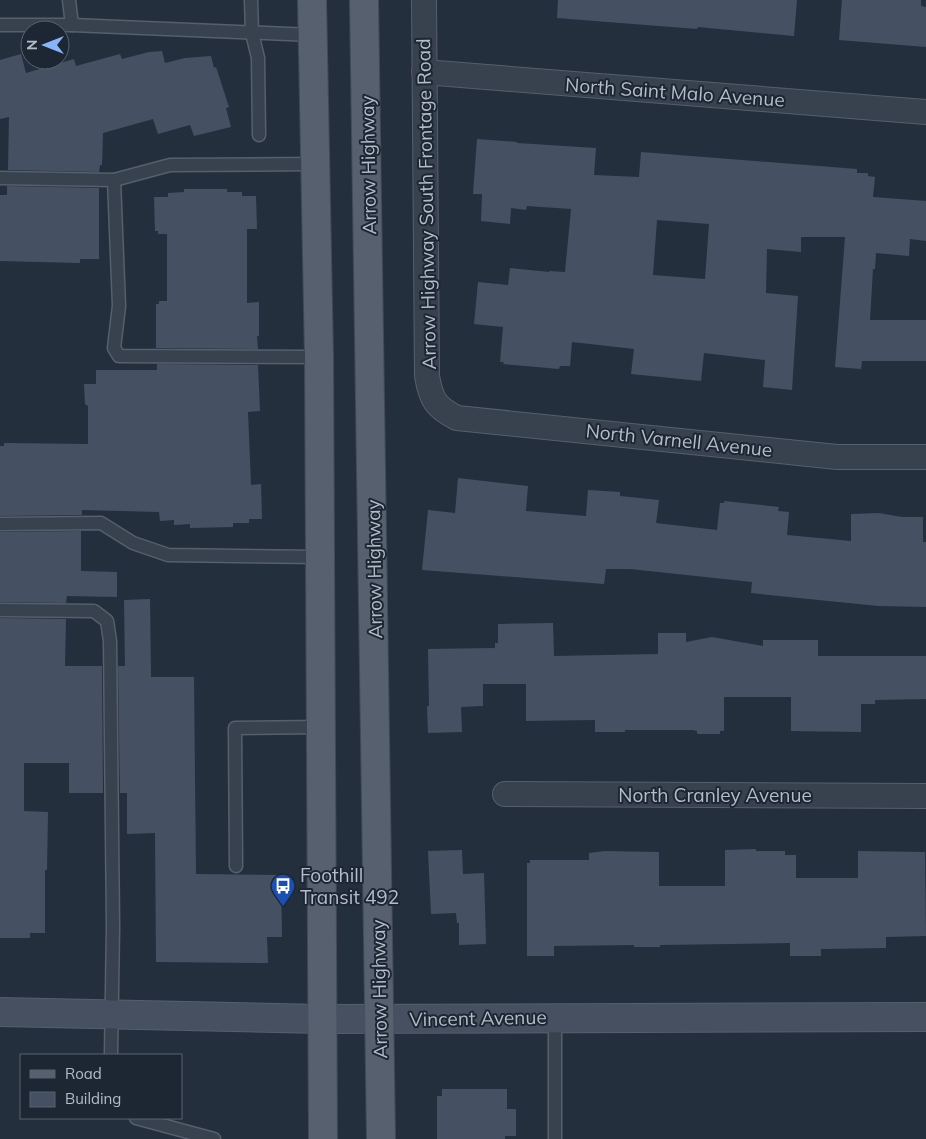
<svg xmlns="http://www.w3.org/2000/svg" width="926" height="1139" viewBox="0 0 926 1139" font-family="Mulish,sans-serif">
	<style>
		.building { fill: #455162; fill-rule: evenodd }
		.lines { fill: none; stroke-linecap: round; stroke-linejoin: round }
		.lane-casing { stroke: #565f6c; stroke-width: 15 }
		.street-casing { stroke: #565f6c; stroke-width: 26 }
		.secondary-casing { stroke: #565f6c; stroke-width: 30 }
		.primary-casing { stroke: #414a57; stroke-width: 30 }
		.lane { stroke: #38414e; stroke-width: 12 }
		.street { stroke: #38414e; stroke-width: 24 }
		.secondary { stroke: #465061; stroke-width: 28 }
		.primary { stroke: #56606e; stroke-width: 28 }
		.labels { text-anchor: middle; stroke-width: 4; stroke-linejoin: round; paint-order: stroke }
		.street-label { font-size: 19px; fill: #b4bcc9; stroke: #1d2633 }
		.poi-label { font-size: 19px; fill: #b4bcc9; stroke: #1d2633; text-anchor: start }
	</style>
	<rect width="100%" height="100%" fill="#242f3e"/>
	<g class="building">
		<path d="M 558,0 L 797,0 L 794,36 L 698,27 L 697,29 L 557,18 Z"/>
		<path d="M 842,0 L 921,0 L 921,6 L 926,7 L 926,47 L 839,40 Z"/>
		<path d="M 162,51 L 165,63 L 185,58 L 211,56 L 214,68 L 216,67 L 229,107 L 226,108 L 231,127 L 194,136 L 190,125 L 158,134 L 153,119 L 103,133 L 102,165 L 100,165 L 99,172 L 8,170 L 9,117 L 0,119 L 0,60 L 21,54 L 26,73 L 74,59 L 76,66 L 120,54 L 122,59 L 149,52 Z"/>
		<path d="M 477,139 L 517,142 L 517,143 L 596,148 L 594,175 L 639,177 L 641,152 L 857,169 L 857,173 L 868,173 L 868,176 L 875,177 L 873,197 L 926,201 L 926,241 L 910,239 L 909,256 L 876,253 L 875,269 L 873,269 L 870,320 L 926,320 L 926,361 L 862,361 L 861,369 L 835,367 L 845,237 L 801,237 L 801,252 L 767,249 L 766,293 L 798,296 L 792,390 L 763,387 L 765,360 L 704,353 L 701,381 L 631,374 L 634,349 L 572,342 L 570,366 L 560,366 L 559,369 L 503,364 L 504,362 L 500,362 L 503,327 L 474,324 L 478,282 L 508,285 L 510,268 L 549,272 L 549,271 L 565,272 L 571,209 L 527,206 L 526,210 L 511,208 L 510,224 L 481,221 L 482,194 L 473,194 ZM 657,220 L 709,224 L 705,279 L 653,275 Z"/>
		<path d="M 7,186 L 99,188 L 99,259 L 80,259 L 80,263 L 0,261 L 0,195 L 7,195 Z"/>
		<path d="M 184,189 L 227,189 L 227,192 L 242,192 L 242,196 L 256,196 L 257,229 L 247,229 L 247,303 L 259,302 L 259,336 L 257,336 L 258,349 L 156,348 L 156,304 L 159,304 L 159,301 L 167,301 L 167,234 L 158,234 L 158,231 L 155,231 L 154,197 L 168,197 L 168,193 L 184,192 Z"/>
		<path d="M 157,364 L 258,365 L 260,411 L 248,412 L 251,485 L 261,484 L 262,519 L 249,519 L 249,523 L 233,523 L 233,527 L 190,528 L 190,524 L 174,525 L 174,520 L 160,521 L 159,512 L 82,510 L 82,515 L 0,516 L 0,446 L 4,446 L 4,443 L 88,444 L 88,406 L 85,404 L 84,384 L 96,384 L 96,370 L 157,370 Z"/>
		<path d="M 458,478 L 528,486 L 526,511 L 586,516 L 588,490 L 620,492 L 620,496 L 659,500 L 656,523 L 717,530 L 720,503 L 724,503 L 724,501 L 779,507 L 778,511 L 789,512 L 787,535 L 851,541 L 851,514 L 879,513 L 902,517 L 923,517 L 923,542 L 926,542 L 926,607 L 878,606 L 751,593 L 752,582 L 630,569 L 606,569 L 604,584 L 422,570 L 428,510 L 455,513 Z"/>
		<path d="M 81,531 L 81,571 L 117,572 L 117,597 L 67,596 L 66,603 L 0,602 L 0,532 Z"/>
		<path d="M 150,599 L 151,677 L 194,677 L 196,874 L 281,875 L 282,937 L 267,937 L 268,963 L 156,962 L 155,833 L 127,834 L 127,793 L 120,793 L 118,666 L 125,666 L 124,600 Z"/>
		<path d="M 0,618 L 66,619 L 65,666 L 102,666 L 103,793 L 69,793 L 69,763 L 24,763 L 24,811 L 48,812 L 47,870 L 45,870 L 45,933 L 30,933 L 30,938 L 0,938 Z"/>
		<path d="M 553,623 L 554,656 L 658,654 L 658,633 L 686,633 L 686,642 L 712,637 L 763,646 L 763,640 L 818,640 L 818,656 L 926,656 L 926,699 L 875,700 L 875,704 L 861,704 L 861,732 L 791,731 L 791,697 L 724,697 L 724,731 L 720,731 L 720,734 L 697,734 L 697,731 L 693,730 L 625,730 L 625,732 L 595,732 L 595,720 L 526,721 L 526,684 L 483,684 L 483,706 L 461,707 L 462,732 L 428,733 L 427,706 L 429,706 L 428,649 L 495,648 L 495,643 L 498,643 L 498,624 Z"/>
		<path d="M 756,849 L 756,851 L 785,851 L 785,855 L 796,855 L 796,878 L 858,878 L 858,851 L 925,852 L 926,936 L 886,937 L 886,948 L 821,949 L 821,956 L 790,956 L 790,943 L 660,945 L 660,947 L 634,947 L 634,945 L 554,946 L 554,956 L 527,956 L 527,863 L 530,863 L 530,860 L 589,860 L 589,853 L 605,851 L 659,852 L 659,886 L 725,886 L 725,850 Z"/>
		<path d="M 462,850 L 463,874 L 484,873 L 486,944 L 459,945 L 459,923 L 457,923 L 456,913 L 431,914 L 428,851 Z"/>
		<path d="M 442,1089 L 507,1089 L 507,1109 L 516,1109 L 516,1136 L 505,1136 L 505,1139 L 437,1139 L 437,1096 L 442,1096 Z"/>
	</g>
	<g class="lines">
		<defs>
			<g id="lane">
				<path d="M 69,0 L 72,25"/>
				<path d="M 251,0 L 252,33 L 258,58 L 259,135"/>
				<path d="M 0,25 L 72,25 L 312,35"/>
				<path d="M 0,178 L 114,180 L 170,165 L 316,164"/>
				<path d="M 114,180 L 119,306 L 114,348 L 119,356 L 319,357"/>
				<path d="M 0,524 L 101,523 L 133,543 L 168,555 L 320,557"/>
				<path d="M 0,610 L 94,611 L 107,621 L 110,641 L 113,927 L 111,1055"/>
				<path d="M 236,866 L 235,728 L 321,727"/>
				<path d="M 136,1118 L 214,1139"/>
				<path d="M 555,1139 L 555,1018"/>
			</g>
			<g id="street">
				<path d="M 424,0 L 427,376 C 431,399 435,407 457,418 L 837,457 L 926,457"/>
				<path d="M 424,72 L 926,112"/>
				<path d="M 505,794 L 926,796"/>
			</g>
			<path id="secondary" d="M 0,1012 L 322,1019 L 926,1017"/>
			<g id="primary">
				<path d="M 312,0 L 319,357 L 323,1139"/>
				<path d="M 364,0 L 381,1139"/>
			</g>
		</defs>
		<use href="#lane" class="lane-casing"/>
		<use href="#street" class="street-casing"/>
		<use href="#secondary" class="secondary-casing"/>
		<use href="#primary" class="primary-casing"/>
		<use href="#lane" class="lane"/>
		<use href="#street" class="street"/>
		<use href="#secondary" class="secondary"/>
		<use href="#primary" class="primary"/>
	</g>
	<defs>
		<symbol id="bus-pin" viewBox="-11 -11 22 30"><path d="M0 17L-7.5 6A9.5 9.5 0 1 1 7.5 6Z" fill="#1a4fb4" stroke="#1d2633"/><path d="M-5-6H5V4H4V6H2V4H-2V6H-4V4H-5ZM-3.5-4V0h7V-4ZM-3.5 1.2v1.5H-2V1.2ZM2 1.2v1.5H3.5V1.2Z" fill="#fff"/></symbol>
	</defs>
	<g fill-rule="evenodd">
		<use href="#bus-pin" x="269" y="872" width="28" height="38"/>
	</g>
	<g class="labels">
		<g class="street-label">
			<text transform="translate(675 92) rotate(4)" y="7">North Saint Malo Avenue</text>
			<text transform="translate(368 165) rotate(-91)" y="7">Arrow Highway</text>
			<text transform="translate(426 204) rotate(-91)" y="7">Arrow Highway South Frontage Road</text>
			<text transform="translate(679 440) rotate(6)" y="7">North Varnell Avenue</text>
			<text transform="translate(374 569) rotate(-91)" y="7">Arrow Highway</text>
			<text x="715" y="802">North Cranley Avenue</text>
			<text transform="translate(379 989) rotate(-91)" y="7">Arrow Highway</text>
			<text transform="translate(478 1018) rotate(-1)" y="7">Vincent Avenue</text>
		</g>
		<g class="poi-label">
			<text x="300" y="882">Foothill<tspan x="300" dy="22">Transit 492</tspan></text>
		</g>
	</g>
	<rect x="20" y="1054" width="162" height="65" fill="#1d2633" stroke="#59626f"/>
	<rect x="30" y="1070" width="25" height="8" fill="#56606e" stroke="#59626f"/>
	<text x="65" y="1079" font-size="15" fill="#b4bcc9">Road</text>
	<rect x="30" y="1092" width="25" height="15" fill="#455162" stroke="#59626f"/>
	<text x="65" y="1104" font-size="15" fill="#b4bcc9">Building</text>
	<g transform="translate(45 45) rotate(270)"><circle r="24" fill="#1d2633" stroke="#59626f"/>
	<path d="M0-4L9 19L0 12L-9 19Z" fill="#8ab4f8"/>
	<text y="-8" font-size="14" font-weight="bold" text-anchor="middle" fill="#b4bcc9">N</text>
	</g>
</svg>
